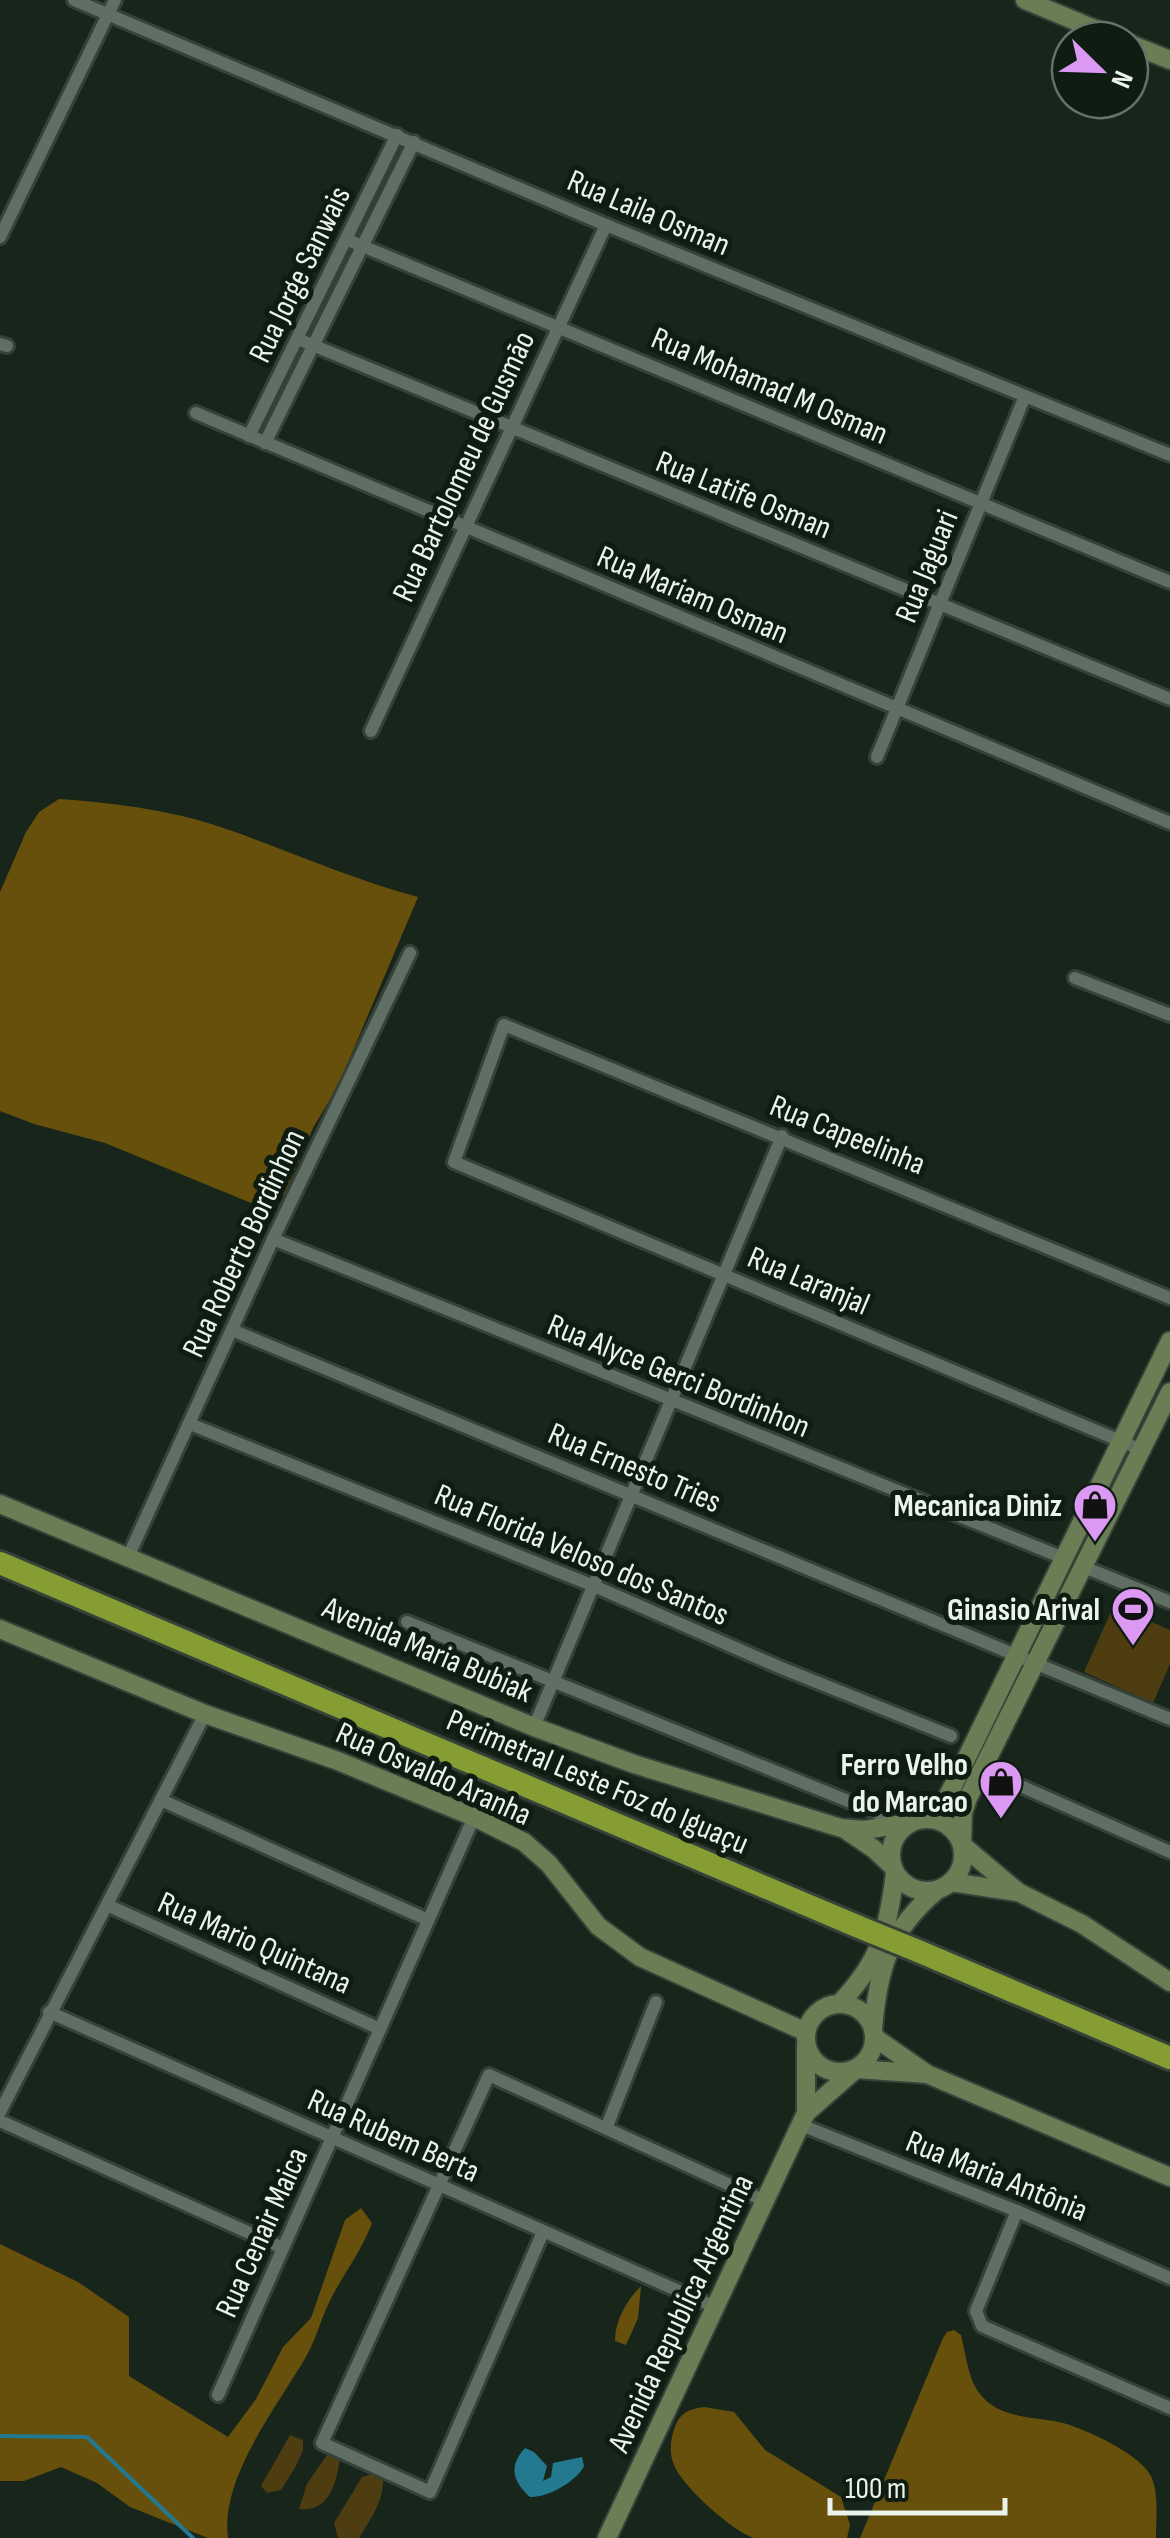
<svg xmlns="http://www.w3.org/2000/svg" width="1170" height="2538" viewBox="0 0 1170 2538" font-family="'Sofia Sans Condensed',sans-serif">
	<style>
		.green { fill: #4d3d11 }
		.forest { fill: #66500b }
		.water { fill: #23798f }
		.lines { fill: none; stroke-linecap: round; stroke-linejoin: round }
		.stream { stroke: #23798f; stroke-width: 4 }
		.street-casing { stroke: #364139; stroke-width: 18 }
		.secondary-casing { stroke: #364139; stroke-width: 22 }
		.highway-casing { stroke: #364139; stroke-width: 28 }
		.street { stroke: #5f6f63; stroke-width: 12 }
		.secondary { stroke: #6a7d54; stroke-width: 18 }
		.highway { stroke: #859d32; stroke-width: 22 }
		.highway-bridge-casing { stroke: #364139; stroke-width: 28; stroke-linecap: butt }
		.highway-bridge { stroke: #859d32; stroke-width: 22 }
		.labels { text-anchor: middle; stroke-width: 10; stroke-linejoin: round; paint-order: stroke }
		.street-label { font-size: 32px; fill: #eaf4ec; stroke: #0e1c12 }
		.poi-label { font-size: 32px; font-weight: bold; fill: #eaf4ec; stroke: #0e1c12; text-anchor: end }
	</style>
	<rect width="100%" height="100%" fill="#17251b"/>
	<g class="green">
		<path d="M 1114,1605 L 1170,1630 L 1170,1664 L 1153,1703 L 1084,1672 Z"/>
		<path d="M 290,2435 L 303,2440 L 303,2450 L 296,2466 L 281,2490 L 267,2493 L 261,2486 Z"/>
		<path d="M 329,2452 L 340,2458 C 337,2482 329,2513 299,2509 L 307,2484 Z"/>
		<path d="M 376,2473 L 383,2479 C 384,2501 370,2520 359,2538 L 338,2538 L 334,2523 L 362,2477 Z"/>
	</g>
	<g class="forest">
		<path d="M 59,799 C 118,803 179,811 235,832 C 296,854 355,880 418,897 L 338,1086 L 313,1128 L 284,1195 L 263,1208 L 105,1143 L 34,1124 L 0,1111 L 0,892 L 26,832 L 39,812 Z"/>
		<path d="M 361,2208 L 372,2223 C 363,2247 348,2268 335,2291 C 323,2311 318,2335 307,2355 C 278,2406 220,2477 228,2538 L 208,2538 L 130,2507 L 97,2483 L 61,2467 L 24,2481 L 0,2481 L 0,2244 L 78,2282 L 129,2317 L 129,2376 L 228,2437 L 256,2399 L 283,2347 L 311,2318 L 345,2220 Z"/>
		<path d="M 641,2286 L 638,2318 L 626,2345 L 615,2341 C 615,2320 627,2300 641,2286 Z"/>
		<path d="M 954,2330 L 961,2335 C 966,2354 968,2379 980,2394 C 998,2418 1033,2417 1059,2422 C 1084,2428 1139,2453 1151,2476 C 1159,2494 1156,2519 1156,2538 L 860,2538 L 943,2338 L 947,2332 Z"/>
		<path d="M 704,2407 L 734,2412 L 765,2450 L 841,2497 L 850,2525 L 847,2538 C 829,2538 767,2538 754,2538 C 732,2531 682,2486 674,2465 C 669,2453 670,2440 675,2427 C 680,2413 689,2409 704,2407 Z"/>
	</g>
	<path class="water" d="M 525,2448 L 534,2452 L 547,2466 L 543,2481 L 551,2477 L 553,2463 L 582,2457 L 584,2466 C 576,2482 547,2498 530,2497 C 513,2482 508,2466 525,2448 Z"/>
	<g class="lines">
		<path class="stream" d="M 0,2436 L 87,2437 L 193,2538"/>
		<defs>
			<g id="street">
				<path d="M 74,0 L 606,225 L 1170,455"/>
				<path d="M 0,237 L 115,0"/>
				<path d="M 348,240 L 1170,582"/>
				<path d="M 298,339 L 1170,699"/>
				<path d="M 0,344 L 7,346"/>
				<path d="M 196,413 L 1170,823"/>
				<path d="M 249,436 L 397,135"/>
				<path d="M 265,443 L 414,142"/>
				<path d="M 371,731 L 606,225"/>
				<path d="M 877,757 L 1025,396"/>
				<path d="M 1075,978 L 1170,1015"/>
				<path d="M 273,1239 L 1066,1559"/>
				<path d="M 232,1330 L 1170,1719"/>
				<path d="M 190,1424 L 594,1586 L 779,1667 L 951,1736"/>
				<path d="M 1142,1450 L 454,1162 L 504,1025 L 1170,1298"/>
				<path d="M 128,1557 L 273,1239 L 410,953"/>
				<path d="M 1084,1567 L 1170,1602"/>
				<path d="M 407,1622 L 885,1816"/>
				<path d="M 534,1727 L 782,1136"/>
				<path d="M 982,1769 L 1170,1852"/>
				<path d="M 161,1800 L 428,1920"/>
				<path d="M 107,1905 L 380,2029"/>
				<path d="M 49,2012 L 717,2308"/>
				<path d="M 0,2112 L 205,1714"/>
				<path d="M 0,2121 L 283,2248"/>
				<path d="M 801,2125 L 1017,2211 L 1170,2278"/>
				<path d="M 607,2126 L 656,2002"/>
				<path d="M 1017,2211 L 976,2311 L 982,2326 L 1170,2408"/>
				<path d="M 543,2232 L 430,2492 L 322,2443 L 489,2075 L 765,2201"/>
				<path d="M 218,2395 L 474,1817"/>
			</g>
			<g id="secondary">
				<path d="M 1025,0 L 1121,40"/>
				<path d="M 1130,44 L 1170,60"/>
				<path d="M 1170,1392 L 968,1798 L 963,1813 L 962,1845 L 1018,1892 L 1082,1924 L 1170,1982"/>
				<path d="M 0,1504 L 534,1727 L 634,1764 L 841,1828 L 864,1830 L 909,1823"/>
				<path d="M 0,1629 L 205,1714 L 338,1761 L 474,1817 L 524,1842 L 549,1864 L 598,1926 L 640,1957 L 806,2032"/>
				<circle cx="927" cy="1855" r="36"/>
				<path d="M 925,1819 L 948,1796 L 1170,1341"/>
				<path d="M 846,1830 L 874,1849 L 891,1865"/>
				<path d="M 951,1882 L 1017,1892"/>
				<circle cx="840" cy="2038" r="34"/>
				<path d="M 839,2004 C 880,1962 888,1930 895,1873"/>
				<path d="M 873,2029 C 878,1969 889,1931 936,1891"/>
				<path d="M 874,2037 L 927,2074 L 1170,2177"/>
				<path d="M 806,2113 L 856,2069 L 927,2074"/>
				<path d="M 607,2538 L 806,2113 L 806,2047"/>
			</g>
			<g id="highway">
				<path d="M 0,1563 L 859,1927"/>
				<path d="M 918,1951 L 1170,2058"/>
			</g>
		</defs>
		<use href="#street" class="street-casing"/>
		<use href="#secondary" class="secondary-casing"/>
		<use href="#highway" class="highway-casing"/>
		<use href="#street" class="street"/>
		<use href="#secondary" class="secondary"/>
		<use href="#highway" class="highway"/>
		<defs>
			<path id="highway-bridge" d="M 859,1927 L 918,1951"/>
		</defs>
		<use href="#highway-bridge" class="highway-bridge-casing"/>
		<use href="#highway-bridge" class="highway-bridge"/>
	</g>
	<defs>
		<symbol id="shop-pin" viewBox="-11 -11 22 30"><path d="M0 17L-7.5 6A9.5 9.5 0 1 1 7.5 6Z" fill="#dc99f4" stroke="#0e1c12"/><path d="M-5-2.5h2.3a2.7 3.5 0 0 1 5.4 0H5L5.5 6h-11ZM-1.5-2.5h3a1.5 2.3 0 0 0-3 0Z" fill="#111"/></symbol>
		<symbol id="stadium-pin" viewBox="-11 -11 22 30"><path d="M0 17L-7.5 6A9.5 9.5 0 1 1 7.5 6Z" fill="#dc99f4" stroke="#0e1c12"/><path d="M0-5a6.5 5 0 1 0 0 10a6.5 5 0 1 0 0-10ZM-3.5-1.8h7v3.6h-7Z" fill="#111"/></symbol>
	</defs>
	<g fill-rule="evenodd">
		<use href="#shop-pin" x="1070" y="1480" width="50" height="68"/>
		<use href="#stadium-pin" x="1108" y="1584" width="50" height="68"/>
		<use href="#shop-pin" x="976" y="1757" width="50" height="68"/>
	</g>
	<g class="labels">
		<g class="street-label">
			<text transform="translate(649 212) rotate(23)" y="11">Rua Laila Osman</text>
			<text transform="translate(299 274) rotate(-64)" y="11">Rua Jorge Sanwais</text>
			<text transform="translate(770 385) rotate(23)" y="11">Rua Mohamad M Osman</text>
			<text transform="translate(463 466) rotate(-65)" y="11">Rua Bartolomeu de Gusmão</text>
			<text transform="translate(744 494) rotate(22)" y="11">Rua Latife Osman</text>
			<text transform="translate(926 566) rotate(-68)" y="11">Rua Jaguari</text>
			<text transform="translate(693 594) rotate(23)" y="11">Rua Mariam Osman</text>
			<text transform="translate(848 1134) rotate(22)" y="11">Rua Capeelinha</text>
			<text transform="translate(243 1243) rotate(-65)" y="11">Rua Roberto Bordinhon</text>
			<text transform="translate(809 1280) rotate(23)" y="11">Rua Laranjal</text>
			<text transform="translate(679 1375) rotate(22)" y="11">Rua Alyce Gerci Bordinhon</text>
			<text transform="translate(635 1467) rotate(23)" y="11">Rua Ernesto Tries</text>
			<text transform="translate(582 1554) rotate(23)" y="11">Rua Florida Veloso dos Santos</text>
			<text transform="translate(428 1649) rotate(23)" y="11">Avenida Maria Bubiak</text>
			<text transform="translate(434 1773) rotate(24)" y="11">Rua Osvaldo Aranha</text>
			<text transform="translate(598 1781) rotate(23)" y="11">Perimetral Leste Foz do Iguaçu</text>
			<text transform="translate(255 1942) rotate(24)" y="11">Rua Mario Quintana</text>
			<text transform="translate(394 2135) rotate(24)" y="11">Rua Rubem Berta</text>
			<text transform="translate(997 2175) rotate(22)" y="11">Rua Maria Antônia</text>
			<text transform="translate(261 2232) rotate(-66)" y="11">Rua Cenair Maica</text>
			<text transform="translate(680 2313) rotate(-65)" y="11">Avenida Republica Argentina</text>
		</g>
		<g class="poi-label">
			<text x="1062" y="1516">Mecanica Diniz</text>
			<text x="1100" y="1620">Ginasio Arival</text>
			<text x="968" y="1775">Ferro Velho<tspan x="968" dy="37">do Marcao</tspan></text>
		</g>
	</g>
	<g transform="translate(1100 70) rotate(113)"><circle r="48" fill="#0e1c12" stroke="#667269" stroke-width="2.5"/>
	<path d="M0-8L18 38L0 25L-18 38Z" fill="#dc99f4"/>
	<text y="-15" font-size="28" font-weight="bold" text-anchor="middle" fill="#eaf4ec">N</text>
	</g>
	<path d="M830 2498v15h175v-15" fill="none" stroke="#eaf4ec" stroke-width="5"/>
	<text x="845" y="2498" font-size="30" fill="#eaf4ec" stroke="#0e1c12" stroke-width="8" paint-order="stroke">100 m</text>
</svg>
